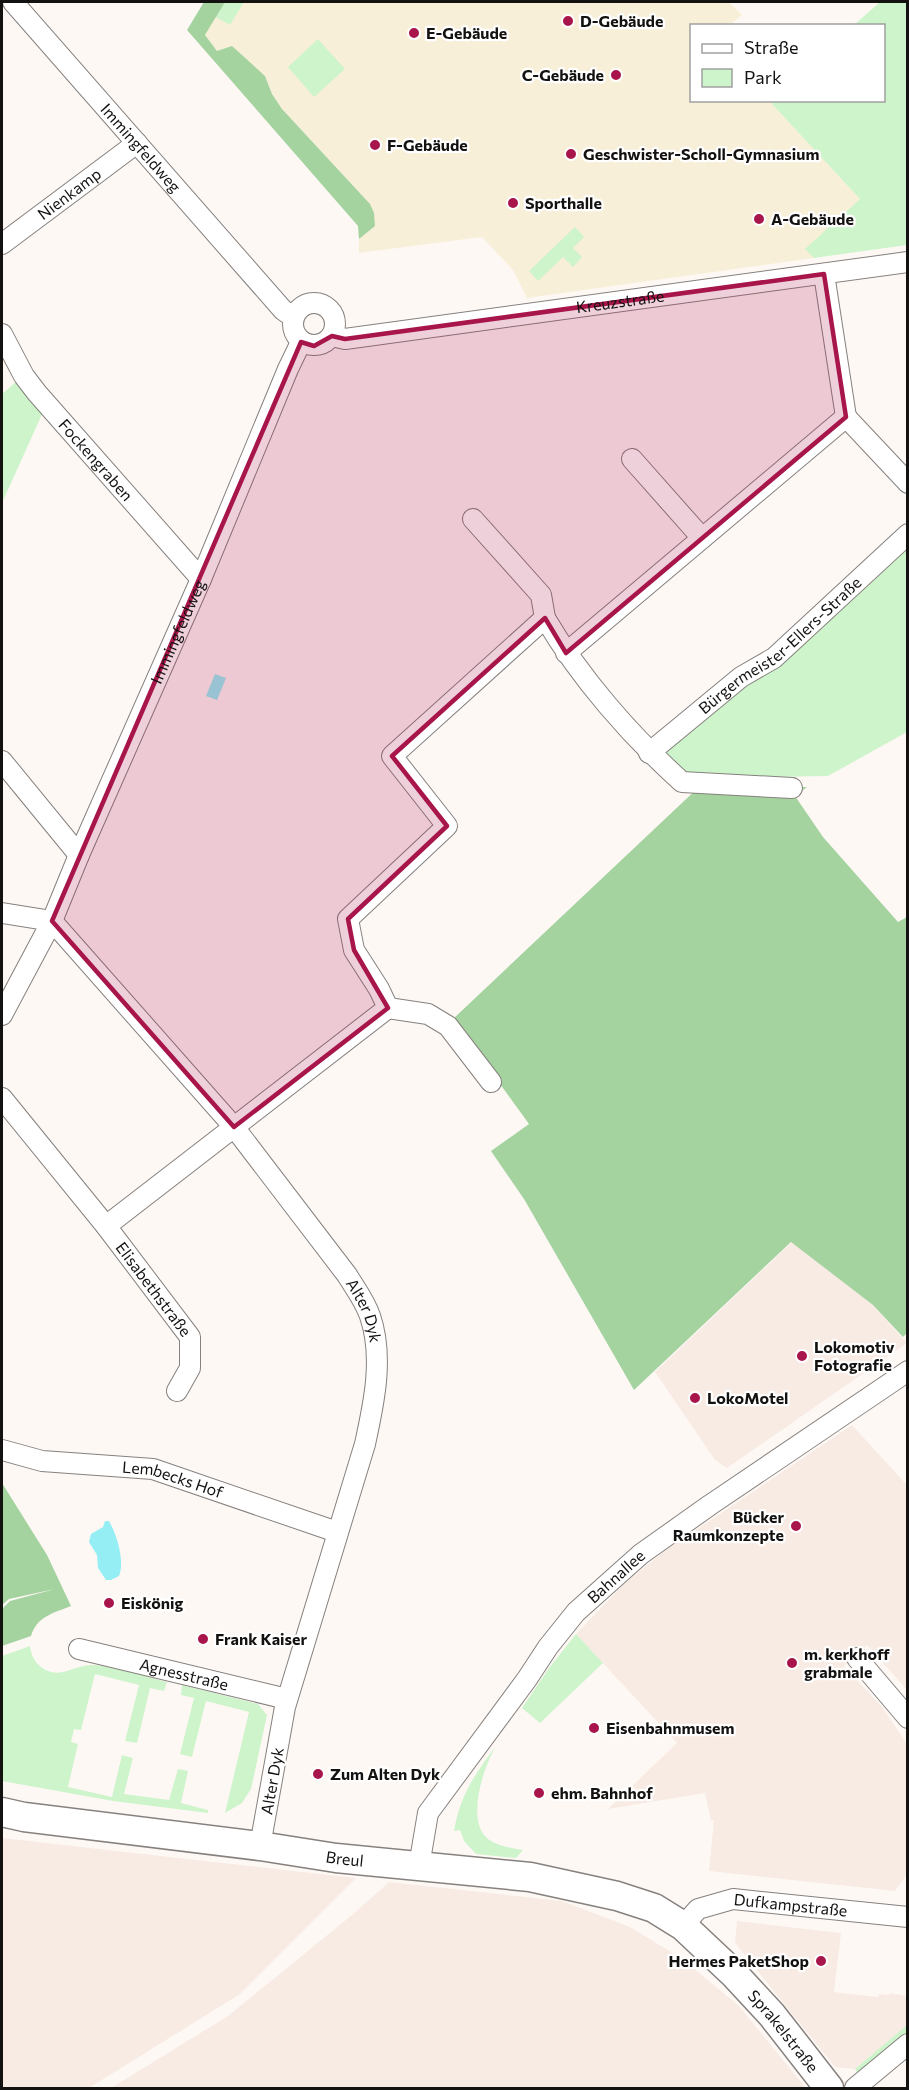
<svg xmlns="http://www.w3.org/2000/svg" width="909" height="2090" viewBox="0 0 909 2090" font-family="Commissioner,sans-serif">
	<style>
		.built { fill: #f8ebe4 }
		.education { fill: #f8efd9 }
		.green { fill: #cef4cb }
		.forest { fill: #a4d3a0 }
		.water { fill: #95eef4 }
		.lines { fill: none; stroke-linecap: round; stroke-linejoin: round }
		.street-casing { stroke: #86817e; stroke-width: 22 }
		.secondary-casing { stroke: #86817e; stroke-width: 31 }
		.street { stroke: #fff; stroke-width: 20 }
		.secondary { stroke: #fff; stroke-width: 28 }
		.marked { fill: #a8154b; fill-opacity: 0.2; stroke: #a8154b; stroke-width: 4.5; stroke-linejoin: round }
		.poi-dot { fill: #a8154b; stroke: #fff; stroke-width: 2 }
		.labels { text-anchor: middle; stroke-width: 4.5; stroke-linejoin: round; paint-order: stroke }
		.poi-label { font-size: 16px; font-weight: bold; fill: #141211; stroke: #fff; text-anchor: start }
		.street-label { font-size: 16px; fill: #141211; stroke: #fff }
	</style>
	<rect width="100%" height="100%" fill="#fef8f5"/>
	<g class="built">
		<path d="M 792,1242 L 873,1305 L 907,1343 L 727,1468 L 715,1460 L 655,1372 Z"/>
		<path d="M 852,1425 L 907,1485 L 907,1690 L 867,1645 L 844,1666 L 883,1708 L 907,1744 L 907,1874 L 895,1891 L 709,1871 L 714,1820 L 711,1821 L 705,1793 L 608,1809 L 677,1743 L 576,1634 L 624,1584 L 666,1550 Z"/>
		<path d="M 2,1838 L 356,1878 L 240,1994 L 89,2088 L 2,2088 Z"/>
		<path d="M 389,1882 L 562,1901 L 630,1927 L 681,1958 L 739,2006 L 806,2088 L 111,2088 L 228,2016 L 352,1915 Z"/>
		<path d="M 737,1921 L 841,1933 L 834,1992 L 878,1997 L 879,1994 L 889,1995 L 890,1993 L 907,1996 L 907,2025 L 855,2069 L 835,2067 L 735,1943 Z"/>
	</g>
	<path class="education" d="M 225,2 L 729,2 L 742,15 L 730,25 L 692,26 L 692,100 L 769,101 L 860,199 L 806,249 L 814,258 L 527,298 L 513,270 L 482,237 L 359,253 L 359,239 L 375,226 L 370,204 L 282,109 L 272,94 L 265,76 L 217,51 L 205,35 Z"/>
	<g class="green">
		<path d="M 223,2 L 244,2 L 230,25 L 214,16 Z"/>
		<path d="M 880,2 L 907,2 L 907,245 L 814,258 L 805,249 L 860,199 L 771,103 L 774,100 L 884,100 L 884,26 L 854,25 Z"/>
		<path d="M 318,39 L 345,69 L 314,97 L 288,67 Z"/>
		<path d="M 575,227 L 584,237 L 573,248 L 582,257 L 573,267 L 563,257 L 538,281 L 529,271 Z"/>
		<path d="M 16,382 L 43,412 L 2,503 L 2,394 Z"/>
		<path d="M 907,541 L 907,732 L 828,776 L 724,778 L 670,769 L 664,761 L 665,749 Z"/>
		<path d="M 576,1634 L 603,1663 L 540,1723 L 522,1708 L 549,1668 Z"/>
		<path d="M 30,1646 C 31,1654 34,1661 40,1666 C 59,1682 74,1664 93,1665 C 113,1665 147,1677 167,1682 L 164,1691 L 150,1688 L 137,1743 L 125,1741 L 139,1685 L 95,1674 L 81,1730 L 74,1729 L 71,1742 L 78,1744 L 68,1787 L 112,1797 L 122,1755 L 133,1758 L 124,1794 L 169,1800 L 178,1769 L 188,1771 L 181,1803 L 208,1810 L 208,1813 L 113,1801 L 2,1781 L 2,1656 Z"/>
		<path d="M 182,1685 L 258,1704 L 267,1715 L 251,1789 L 242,1803 L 225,1813 L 249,1712 L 206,1701 L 192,1757 L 180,1754 L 194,1698 L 181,1695 Z"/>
		<path d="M 496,1746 C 484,1766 465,1820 488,1839 C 497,1846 512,1848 523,1850 L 516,1858 L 476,1854 L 464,1841 L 460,1830 L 454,1831 C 460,1795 475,1774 496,1746 Z"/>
		<path d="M 907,2025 L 907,2038 L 860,2077 L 855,2069 Z"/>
	</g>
	<g class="forest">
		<path d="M 204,2 L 225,2 L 205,35 L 217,51 L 232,46 L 265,76 L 272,94 L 282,109 L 370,204 L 374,213 L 375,226 L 359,239 L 358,226 L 187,30 Z"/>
		<path d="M 701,785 L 723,789 L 807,787 L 795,796 L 823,837 L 898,922 L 907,917 L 907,1333 L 903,1337 L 873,1305 L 791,1242 L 634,1390 L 524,1199 L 491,1151 L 529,1124 L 453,1019 Z"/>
		<path d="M 2,1483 L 47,1555 L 71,1606 C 54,1613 37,1616 31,1636 L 2,1646 L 2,1609 L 10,1601 L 55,1589 L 9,1599 L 2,1605 Z"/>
	</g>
	<g class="water">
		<path d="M 215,674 L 226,678 L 217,700 L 206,696 Z"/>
		<path d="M 105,1521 L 109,1521 C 117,1535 125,1561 119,1576 L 111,1580 L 106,1580 L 98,1568 L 97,1555 L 89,1542 L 91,1534 L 103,1527 Z"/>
	</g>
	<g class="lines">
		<defs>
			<g id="street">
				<path id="s1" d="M 13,2 L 283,310 L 293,317"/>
				<path id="s2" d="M 2,244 L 137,143"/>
				<circle cx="314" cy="324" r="21"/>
				<path id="s3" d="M 2,334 L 24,376 L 37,393 L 201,579"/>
				<path id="s4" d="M 332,336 L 345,339 L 908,262"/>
				<path d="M 846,417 L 908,483"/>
				<path d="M 632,459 L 702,538"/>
				<path d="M 473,519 L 541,595 L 545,618"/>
				<path d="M 566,653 L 846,417 L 824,274"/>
				<path id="s5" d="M 649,753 L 741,677 L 774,658 L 908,534"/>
				<path d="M 2,761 L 79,855"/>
				<path id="s6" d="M 2,913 L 52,921 L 234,1127 L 347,1275 C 355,1288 365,1301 370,1316 C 384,1357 374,1403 365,1444 L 285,1707 L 260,1846"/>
				<path d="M 388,1008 L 428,1014 L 448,1026 L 491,1082"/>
				<path id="s7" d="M 2,1015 L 52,921 L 79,855 L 201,579 L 288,369 L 301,342"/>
				<path id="s8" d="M 2,1098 L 106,1226 L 190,1337 L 190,1368 L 177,1391"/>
				<path d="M 106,1226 L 388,1008 L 379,989 L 354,950 L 348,919 L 447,826 L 392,756 L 545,618 C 580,678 631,736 682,782 L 792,788"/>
				<path id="s9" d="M 2,1450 L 42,1461 L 153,1469 L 337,1532"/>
				<path id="s10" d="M 79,1649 L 287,1699"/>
				<path d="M 857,1658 L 908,1718"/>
				<path id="s11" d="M 419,1866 L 428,1813 L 527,1679 L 548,1647 L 576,1612 L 641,1554 L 710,1505 L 908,1371"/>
				<path id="s12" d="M 683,1926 L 698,1909 L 733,1899 L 908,1917"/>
				<path d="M 855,2088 L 908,2044"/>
			</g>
			<g id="secondary">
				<path id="s13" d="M 2,1812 L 24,1817 L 260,1846 L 336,1858 L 530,1877 L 617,1896 L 654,1908 L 683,1926 L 734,1974 L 772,2015 L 829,2088"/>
			</g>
		</defs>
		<use href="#street" class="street-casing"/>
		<use href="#secondary" class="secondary-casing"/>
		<use href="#street" class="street"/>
		<use href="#secondary" class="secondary"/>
	</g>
	<path class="marked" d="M 824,274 L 846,417 L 566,653 L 545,618 L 392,756 L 447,826 L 348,919 L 354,950 L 388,1008 L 234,1127 L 52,921 L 301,342 L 314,346 L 332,336 L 345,339 Z"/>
	<g class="poi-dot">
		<circle cx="568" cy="21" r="6"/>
		<circle cx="414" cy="33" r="6"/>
		<circle cx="616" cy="75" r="6"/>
		<circle cx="375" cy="145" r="6"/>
		<circle cx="571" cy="154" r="6"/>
		<circle cx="513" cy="203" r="6"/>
		<circle cx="759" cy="219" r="6"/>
		<circle cx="802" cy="1356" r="6"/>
		<circle cx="695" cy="1398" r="6"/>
		<circle cx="796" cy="1526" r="6"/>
		<circle cx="109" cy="1603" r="6"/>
		<circle cx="203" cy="1639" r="6"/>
		<circle cx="792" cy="1663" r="6"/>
		<circle cx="594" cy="1728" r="6"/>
		<circle cx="318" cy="1774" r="6"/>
		<circle cx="539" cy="1793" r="6"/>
		<circle cx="821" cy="1961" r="6"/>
	</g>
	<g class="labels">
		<g class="poi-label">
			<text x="580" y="27">D-Gebäude</text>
			<text x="426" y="39">E-Gebäude</text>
			<text x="604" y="81" text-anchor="end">C-Gebäude</text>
			<text x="387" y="151">F-Gebäude</text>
			<text x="583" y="160">Geschwister-Scholl-Gymnasium</text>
			<text x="525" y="209">Sporthalle</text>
			<text x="771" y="225">A-Gebäude</text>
			<text x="814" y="1353">Lokomotiv<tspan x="814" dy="18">Fotografie</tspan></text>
			<text x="707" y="1404">LokoMotel</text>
			<text x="784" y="1523" text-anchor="end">Bücker<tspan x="784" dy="18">Raumkonzepte</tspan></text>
			<text x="121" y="1609">Eiskönig</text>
			<text x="215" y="1645">Frank Kaiser</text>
			<text x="804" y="1660">m. kerkhoff<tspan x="804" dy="18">grabmale</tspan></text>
			<text x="606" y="1734">Eisenbahnmusem</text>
			<text x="330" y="1780">Zum Alten Dyk</text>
			<text x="551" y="1799">ehm. Bahnhof</text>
			<text x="809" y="1967" text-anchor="end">Hermes PaketShop</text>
		</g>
		<g class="street-label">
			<text dy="6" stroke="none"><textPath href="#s1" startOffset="194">Immingfeldweg</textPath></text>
			<text dy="6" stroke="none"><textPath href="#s2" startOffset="84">Nienkamp</textPath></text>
			<text dy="6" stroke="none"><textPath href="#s4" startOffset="291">Kreuzstraße</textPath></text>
			<text dy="6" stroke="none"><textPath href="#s3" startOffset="158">Fockengraben</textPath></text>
			<text dy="6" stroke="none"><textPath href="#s7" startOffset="422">Immingfeldweg</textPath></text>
			<text dy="6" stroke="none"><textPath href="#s5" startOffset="170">Bürgermeister-Ellers-Straße</textPath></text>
			<text dy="6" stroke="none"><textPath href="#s8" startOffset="244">Elisabethstraße</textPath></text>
			<text dy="6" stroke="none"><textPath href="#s6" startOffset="552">Alter Dyk</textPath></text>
			<text dy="6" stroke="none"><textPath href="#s9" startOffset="174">Lembecks Hof</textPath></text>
			<text dy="6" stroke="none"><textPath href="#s11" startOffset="357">Bahnallee</textPath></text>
			<text dy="6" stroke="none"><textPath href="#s10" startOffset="108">Agnesstraße</textPath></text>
			<text transform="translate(272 1781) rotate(-80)" y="6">Alter Dyk</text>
			<text dy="6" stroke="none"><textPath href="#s13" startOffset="346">Breul</textPath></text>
			<text dy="6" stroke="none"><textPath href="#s12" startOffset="117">Dufkampstraße</textPath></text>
			<text dy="6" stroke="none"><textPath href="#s13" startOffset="840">Sprakelstraße</textPath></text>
		</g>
	</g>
	<rect width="909" height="2090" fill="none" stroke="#141211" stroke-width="6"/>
	<rect x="690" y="24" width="195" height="78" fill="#ffffff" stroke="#a1a0a0" stroke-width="1.5"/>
	<rect x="702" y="44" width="30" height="9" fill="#ffffff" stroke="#a1a0a0" stroke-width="1.5"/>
	<text x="744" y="54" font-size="18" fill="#141211">Straße</text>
	<rect x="702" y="69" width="30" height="18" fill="#cef4cb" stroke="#a1a0a0" stroke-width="1.5"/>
	<text x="744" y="84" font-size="18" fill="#141211">Park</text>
</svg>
